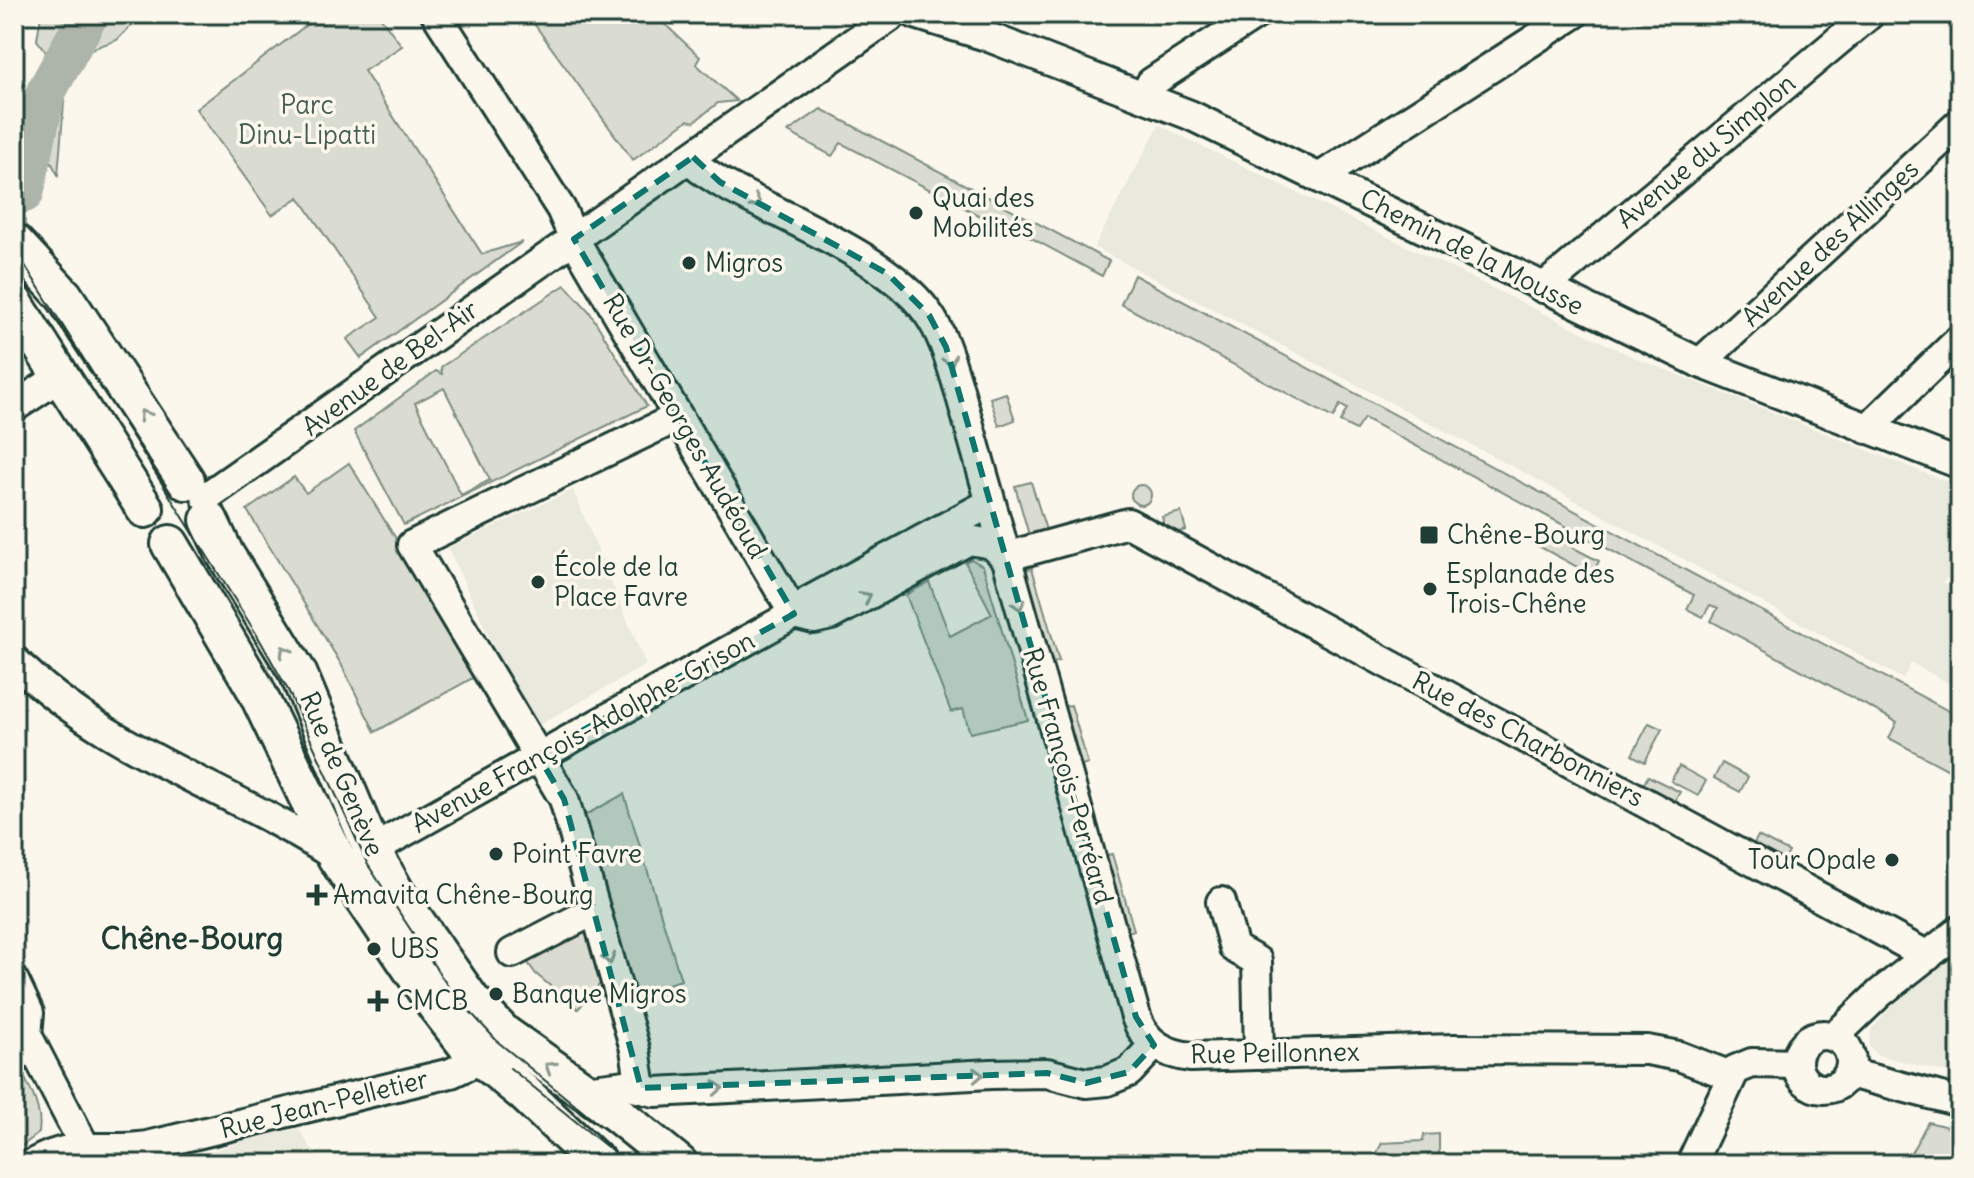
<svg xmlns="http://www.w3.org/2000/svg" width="1974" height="1178" viewBox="0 0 1974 1178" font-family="Delius,sans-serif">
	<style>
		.built { fill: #eae9de }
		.green { fill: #dbdcd1; stroke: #7d8c82; stroke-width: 2; fill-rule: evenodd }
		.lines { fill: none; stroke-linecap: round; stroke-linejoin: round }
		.river { stroke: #adb4aa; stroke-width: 40 }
		.minor-casing { stroke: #1f3d34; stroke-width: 34 }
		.major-casing { stroke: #1f3d34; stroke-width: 42 }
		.minor { stroke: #fbf7ec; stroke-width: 28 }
		.major { stroke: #fbf7ec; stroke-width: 36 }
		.tram { stroke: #1f3d34; stroke-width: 2 }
		.oneway { stroke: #8d9a90 }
		.marked { fill: #0f766e; fill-opacity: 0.2; stroke: #0f766e; stroke-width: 6; stroke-dasharray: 16 10; stroke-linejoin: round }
		.poi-dot { fill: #1f3d34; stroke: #fbf7ec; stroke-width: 3 }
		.labels { text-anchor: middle; stroke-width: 7; stroke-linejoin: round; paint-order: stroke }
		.park-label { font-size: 26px; fill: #455d53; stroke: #fbf7ec }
		.street-label { font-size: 26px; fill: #1f3d34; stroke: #fbf7ec }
		.poi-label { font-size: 26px; fill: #1f3d34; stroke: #fbf7ec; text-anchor: start }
		.quarter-label { font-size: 30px; font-weight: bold; fill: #1f3d34; stroke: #fbf7ec }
	</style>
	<rect width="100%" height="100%" fill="#fbf7ec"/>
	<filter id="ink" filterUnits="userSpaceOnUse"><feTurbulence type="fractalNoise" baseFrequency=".0125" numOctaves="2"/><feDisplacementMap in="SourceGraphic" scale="16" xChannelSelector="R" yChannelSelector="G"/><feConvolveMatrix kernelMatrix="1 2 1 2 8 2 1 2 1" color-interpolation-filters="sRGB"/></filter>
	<g filter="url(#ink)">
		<g class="built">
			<path d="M 1159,125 L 1633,357 L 1960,487 L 1960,570 L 1942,582 L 1960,591 L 1960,678 L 1952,685 L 1911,663 L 1903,679 L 1523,472 L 1094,247 Z"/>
			<path d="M 573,490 L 646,665 L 532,729 L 448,548 Z"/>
			<path d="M 1960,949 L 1960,1076 L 1877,1055 L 1869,1046 L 1871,1030 L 1891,1007 Z"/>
			<path d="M 299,1129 L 321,1164 L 170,1164 L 260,1136 Z"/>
		</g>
		<g class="green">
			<path d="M 41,14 L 143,14 L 117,40 L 91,49 L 65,91 L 58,175 L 43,147 L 58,69 L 37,40 Z"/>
			<path d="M 321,14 L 378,14 L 402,46 L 364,71 L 482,254 L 522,242 L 361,358 L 347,339 L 380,317 L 299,197 L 272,215 L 196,109 Z"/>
			<path d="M 527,14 L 654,14 L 700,57 L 696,64 L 737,101 L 718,103 L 694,122 L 688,120 L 633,160 Z"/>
			<path d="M 821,109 L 1109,261 L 1102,276 L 985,213 L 982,217 L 841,143 L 832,156 L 788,132 Z"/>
			<path d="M 1134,275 L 1960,717 L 1960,776 L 1889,738 L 1897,722 L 1711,621 L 1718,608 L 1710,605 L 1703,617 L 1687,609 L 1694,595 L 1364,418 L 1356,430 L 1340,422 L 1347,409 L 1340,405 L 1333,418 L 1121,304 Z"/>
			<path d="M 565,285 L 589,311 L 647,406 L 404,525 L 354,431 L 436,371 L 442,374 L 441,367 ZM 444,388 L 490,480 L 461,495 L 415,403 Z"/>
			<path d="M 1006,393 L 1015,420 L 999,426 L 990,398 Z"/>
			<path d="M 349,463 L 480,674 L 375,732 L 341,664 L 247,510 L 294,477 L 306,493 Z"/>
			<path d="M 1031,482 L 1046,530 L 1029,535 L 1015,486 Z"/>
			<circle cx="1141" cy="495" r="10"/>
			<path d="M 1181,512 L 1186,530 L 1167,535 L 1162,517 Z"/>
			<path d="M 1537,529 L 1599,561 L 1592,575 L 1531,542 Z"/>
			<path d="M 971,559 L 983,566 L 1028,720 L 970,733 L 963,709 L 951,712 L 906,595 L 929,582 L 950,636 L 992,614 L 965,562 Z"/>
			<path d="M 1032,568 L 1059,661 L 1048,665 L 1021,571 Z"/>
			<path d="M 1071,705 L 1088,764 L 1077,767 L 1060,708 Z"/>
			<path d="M 1649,723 L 1662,729 L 1645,762 L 1632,755 Z"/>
			<path d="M 1722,763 L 1748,777 L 1740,792 L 1714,778 Z"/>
			<path d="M 1679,766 L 1706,781 L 1698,796 L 1671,781 Z"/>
			<path d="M 1648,776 L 1680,792 L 1672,807 L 1640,791 Z"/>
			<path d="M 624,794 L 681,980 L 631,996 L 605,978 L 578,1009 L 536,974 L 514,944 L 603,902 L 578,819 Z"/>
			<path d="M 1758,836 L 1789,852 L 1782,866 L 1751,849 Z"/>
			<path d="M 1112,854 L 1134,930 L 1124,933 L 1102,856 Z"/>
			<path d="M 14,1059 C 27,1083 43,1105 39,1133 L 14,1152 Z"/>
			<path d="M 1928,1122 L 1960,1130 L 1960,1164 L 1905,1164 Z"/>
			<path d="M 1439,1134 L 1439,1164 L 1371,1164 L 1382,1143 L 1423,1141 L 1424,1135 Z"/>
		</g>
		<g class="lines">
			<path class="river" d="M 24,193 L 46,92 L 89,14"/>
			<defs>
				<g id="minor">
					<path d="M 436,14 L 561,209 L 574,239 L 794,614"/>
					<path d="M 915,14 L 986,36 L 1190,115 L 1700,363 L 1960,464"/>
					<path d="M 1145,96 L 1151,83 L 1163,75 L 1257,14"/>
					<path d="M 693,157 L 700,169 L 720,182 C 781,217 886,256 927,312 C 943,334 950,360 958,386 L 1136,1017 C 1145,1043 1165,1054 1191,1057 L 1455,1049 L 1647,1050 L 1679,1056 L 1731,1076"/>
					<path d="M 1322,176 L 1574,14"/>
					<path d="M 1543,288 L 1870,14"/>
					<path d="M 1700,363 L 1960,123"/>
					<path d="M 14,407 L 61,376"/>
					<path d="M 1867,429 L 1960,339"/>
					<path d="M 206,497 L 894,14"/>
					<path d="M 794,614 L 814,619 L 831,615 L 969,540 L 992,544 L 1005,557 L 1128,523 L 1928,956"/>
					<path d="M 14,660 C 104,751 231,787 336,857"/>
					<path d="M 372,850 L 794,614 L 809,601 L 990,503"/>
					<path d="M 1221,902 L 1234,948 L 1257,961 L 1259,1055"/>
					<path d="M 512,953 L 595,910"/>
					<path d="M 14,981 L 29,1013 L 27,1035"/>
					<path d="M 14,1027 L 27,1035 L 91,1159"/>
					<circle cx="1824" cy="1062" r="27"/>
					<path d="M 1834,1037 L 1880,993 L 1960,930"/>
					<path d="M 1849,1073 L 1960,1102"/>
					<path d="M 641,1088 L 635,1049 L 564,799 L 412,545 L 678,417"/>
					<path d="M 584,1090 L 625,1085 L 655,1092 L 991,1074 L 1047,1073 L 1086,1083 L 1107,1081 L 1129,1072 L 1154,1045"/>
					<path d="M 32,1164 C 78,1138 98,1153 147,1146 L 451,1073 L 481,1059 L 494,1046"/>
					<path d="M 1691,1164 L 1735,1070 L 1752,1063 L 1797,1064"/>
				</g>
				<g id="major">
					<path d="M 14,242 L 64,296 L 186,481"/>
					<path d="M 14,303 L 145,509"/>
					<path d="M 209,520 L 225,554 L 298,673 L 372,850 L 396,893 L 471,1000 L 504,1034 L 616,1113 L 679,1164"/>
					<path d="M 170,544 L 255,688 L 336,857 L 437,1007 L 469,1048 L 524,1093 L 599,1164"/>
				</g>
			</defs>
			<use href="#minor" class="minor-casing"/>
			<use href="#major" class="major-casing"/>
			<use href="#minor" class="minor"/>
			<use href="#major" class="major"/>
			<g class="tram">
				<path d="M 14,248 L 257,635 L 288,690 L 368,865 L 451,991 L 498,1042 L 647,1164"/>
				<path d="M 510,1068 L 628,1164"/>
			</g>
		</g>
		<defs><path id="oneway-chevron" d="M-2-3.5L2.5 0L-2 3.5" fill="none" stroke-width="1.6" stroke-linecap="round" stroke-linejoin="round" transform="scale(2)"/></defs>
		<g class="oneway">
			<use href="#oneway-chevron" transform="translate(756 202) rotate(28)"/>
			<use href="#oneway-chevron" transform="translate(950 361) rotate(73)"/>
			<use href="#oneway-chevron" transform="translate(144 415) rotate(-123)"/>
			<use href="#oneway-chevron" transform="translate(866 597) rotate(-28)"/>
			<use href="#oneway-chevron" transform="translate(1019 605) rotate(74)"/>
			<use href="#oneway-chevron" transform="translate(285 651) rotate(-120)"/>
			<use href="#oneway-chevron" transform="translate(609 959) rotate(74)"/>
			<use href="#oneway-chevron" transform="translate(550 1067) rotate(-147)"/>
			<use href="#oneway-chevron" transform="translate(978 1075) rotate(-3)"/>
			<use href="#oneway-chevron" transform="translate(718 1088) rotate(-3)"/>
		</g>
	</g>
	<path class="marked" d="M 693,157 L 720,182 L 888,274 L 929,315 L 946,347 L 1136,1017 L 1154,1045 L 1129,1072 L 1086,1083 L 1047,1073 L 641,1088 L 564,799 L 538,755 L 794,614 L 574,239 Z"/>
	<g class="poi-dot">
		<circle cx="916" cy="213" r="8"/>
		<circle cx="689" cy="263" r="8"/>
		<rect x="1419" y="525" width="20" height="20" rx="4"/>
		<circle cx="538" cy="582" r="8"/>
		<circle cx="1430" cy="589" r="8"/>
		<circle cx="496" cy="854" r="8"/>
		<circle cx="1892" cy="860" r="8"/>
		<path d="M313 883h8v8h8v8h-8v8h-8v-8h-8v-8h8z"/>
		<circle cx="374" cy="949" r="8"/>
		<circle cx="496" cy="994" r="8"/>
		<path d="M374 989h8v8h8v8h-8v8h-8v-8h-8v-8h8z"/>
	</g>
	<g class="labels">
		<g class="park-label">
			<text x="307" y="114">Parc<tspan x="307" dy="30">Dinu-Lipatti</tspan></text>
		</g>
		<g class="street-label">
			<text transform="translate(1706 151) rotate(-40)" y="9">Avenue du Simplon</text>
			<text transform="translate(1830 243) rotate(-43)" y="9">Avenue des Allinges</text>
			<text transform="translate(1472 252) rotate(27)" y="9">Chemin de la Mousse</text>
			<text transform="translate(390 368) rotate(-36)" y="9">Avenue de Bel-Air</text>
			<text transform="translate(685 426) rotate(60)" y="9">Rue Dr-Georges Audéoud</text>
			<text transform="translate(583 732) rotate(-29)" y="9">Avenue François-Adolphe-Grison</text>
			<text transform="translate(1528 739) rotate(28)" y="9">Rue des Charbonniers</text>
			<text transform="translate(342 774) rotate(67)" y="9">Rue de Genève</text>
			<text transform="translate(1068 776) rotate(74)" y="9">Rue François-Perréard</text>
			<text transform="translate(1275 1053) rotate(-1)" y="9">Rue Peillonnex</text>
			<text transform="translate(324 1104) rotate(-14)" y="9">Rue Jean-Pelletier</text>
		</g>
		<g class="poi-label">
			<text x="932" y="207">Quai des<tspan x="932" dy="30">Mobilités</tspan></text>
			<text x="705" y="272">Migros</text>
			<text x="1447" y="544">Chêne-Bourg</text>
			<text x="554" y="576">École de la<tspan x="554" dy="30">Place Favre</tspan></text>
			<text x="1446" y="583">Esplanade des<tspan x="1446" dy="30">Trois-Chêne</tspan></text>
			<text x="512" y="863">Point Favre</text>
			<text x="1876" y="869" text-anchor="end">Tour Opale</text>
			<text x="333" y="904">Amavita Chêne-Bourg</text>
			<text x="390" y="958">UBS</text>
			<text x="512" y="1003">Banque Migros</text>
			<text x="396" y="1010">CMCB</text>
		</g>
		<g class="quarter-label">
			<text x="192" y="949">Chêne-Bourg</text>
		</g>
	</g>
	<rect width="1974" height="1178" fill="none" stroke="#fbf7ec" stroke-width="48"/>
	<rect x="24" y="24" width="1926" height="1130" fill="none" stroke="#1f3d34" stroke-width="3" filter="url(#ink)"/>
</svg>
